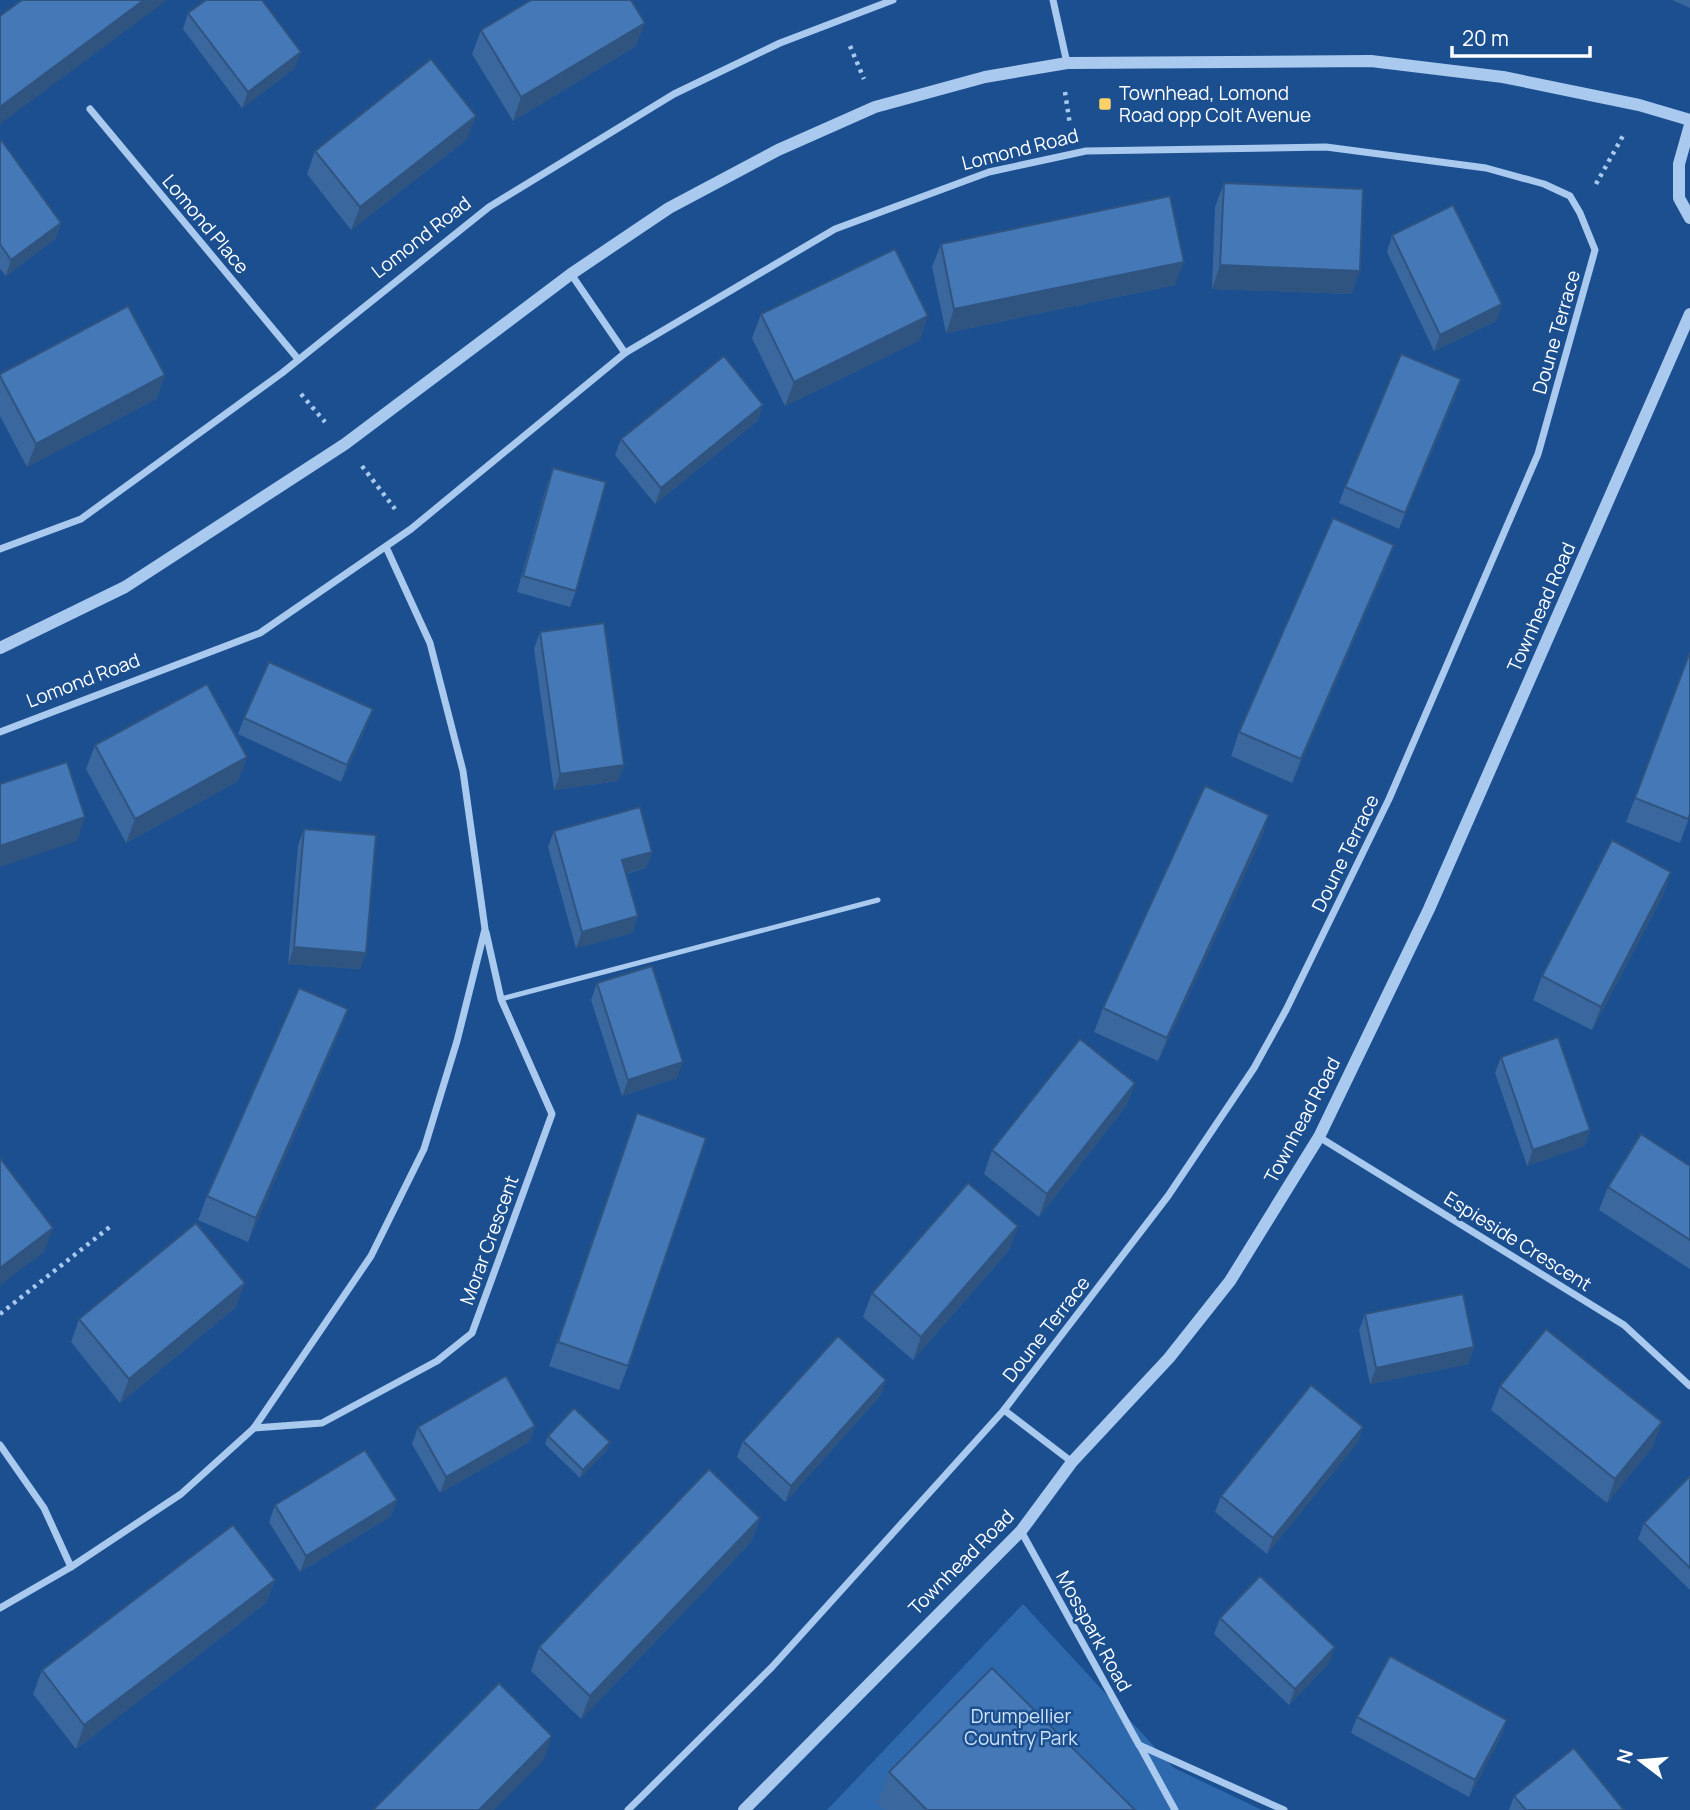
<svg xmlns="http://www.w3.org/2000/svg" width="1690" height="1810" viewBox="0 0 1690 1810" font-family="Manrope,sans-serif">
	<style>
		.park { fill: #2e69ad }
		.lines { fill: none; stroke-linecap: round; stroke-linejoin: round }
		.path { stroke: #a9c9ee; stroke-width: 4.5; stroke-dasharray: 3.5 5; stroke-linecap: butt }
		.service { stroke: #a9c9ee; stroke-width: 5 }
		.minor { stroke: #a9c9ee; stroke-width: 7 }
		.tertiary { stroke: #a9c9ee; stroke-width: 12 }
		.wall { fill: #3a679d }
		.shaded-wall { fill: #305480 }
		.building { fill: #4478b7; stroke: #305480; stroke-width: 2 }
		.poi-dot { fill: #ffd166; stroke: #1b4f8f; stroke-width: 2.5 }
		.labels { text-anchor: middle; stroke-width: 5; stroke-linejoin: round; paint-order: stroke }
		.poi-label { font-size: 19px; fill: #fff; stroke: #1b4f8f; text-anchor: start }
		.street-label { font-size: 19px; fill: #fff; stroke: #1b4f8f }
		.park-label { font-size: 19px; fill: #cfe3fa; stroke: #1b4f8f }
	</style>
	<rect width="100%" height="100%" fill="#1b4f8f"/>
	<path class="park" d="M 1023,1604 L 1174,1768 L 1262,1810 L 827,1810 Z"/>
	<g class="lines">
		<g class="path">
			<path d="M 850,46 L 864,79"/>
			<path d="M 1065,92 L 1070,125"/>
			<path d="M 1596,184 L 1624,134"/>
			<path d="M 301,394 L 325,422"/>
			<path d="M 362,466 L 395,509"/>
			<path d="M 0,1314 L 111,1226"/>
		</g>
		<path class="service" d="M 501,999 L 878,900"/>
		<g class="minor">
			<path d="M 1053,0 L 1067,63"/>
			<path d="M 90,109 L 298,359"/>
			<path d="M 571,274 L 625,353"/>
			<path d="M 0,549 L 81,519 L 282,373 L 489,207 L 674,94 L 780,43 L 893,0"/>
			<path d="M 0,732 L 260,633 L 411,529 L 625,353 L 835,229 L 989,172 L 1086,151 L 1326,147 L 1486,168 L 1544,184 L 1570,196 L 1580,213 L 1595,250 L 1538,454 L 1389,799 L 1286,1010 L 1254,1068 L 1168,1196 L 1004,1410 L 772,1667 L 628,1810"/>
			<path d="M 1319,1137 L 1624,1325 L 1690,1386"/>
			<path d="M 1004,1410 L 1072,1462"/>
			<path d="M 254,1428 L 322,1423 L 437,1361 L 472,1333 L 552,1114 L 501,999 L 486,932"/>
			<path d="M 0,1445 L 44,1508 L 71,1567"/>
			<path d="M 1021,1531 L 1139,1745 L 1284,1810"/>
			<path d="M 0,1608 L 71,1567 L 181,1494 L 254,1428 L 371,1256 L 424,1149 L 457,1041 L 485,929 L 463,771 L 430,643 L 386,547"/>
			<path d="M 1140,1746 L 1175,1810"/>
		</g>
		<g class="tertiary">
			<path d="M 1690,125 L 1679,164 L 1679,198 L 1690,218"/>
			<path d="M 0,648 L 125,587 L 345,444 L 571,274 L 669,208 L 778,150 L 875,107 L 985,77 L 1067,63 L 1371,61 L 1503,77 L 1639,105 L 1690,120"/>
			<path d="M 744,1810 L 1021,1531 L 1072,1462 L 1169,1358 L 1230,1281 L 1319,1137 L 1429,909 L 1690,314"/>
		</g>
	</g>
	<g class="wall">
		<path d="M 1672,0 L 1690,0 L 1690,8 Z"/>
		<path d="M 188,13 L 295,68 L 242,108 L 183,29 Z"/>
		<path d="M 481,30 L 636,46 L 513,121 L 472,54 Z"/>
		<path d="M 467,139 L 351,230 L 307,174 L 315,151 Z"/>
		<path d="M 0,142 L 61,223 L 55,239 L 6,276 L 0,269 Z"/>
		<path d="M 1224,183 L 1360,271 L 1351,294 L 1212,289 L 1215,207 Z"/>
		<path d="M 1392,235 L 1502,304 L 1496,321 L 1434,351 L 1387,252 Z"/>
		<path d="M 941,244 L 1175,285 L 946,333 L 932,267 Z"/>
		<path d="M 761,314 L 920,340 L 785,406 L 752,338 Z"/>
		<path d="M 0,374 L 165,375 L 156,399 L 27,467 L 0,416 Z"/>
		<path d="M 1456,395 L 1399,529 L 1339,503 L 1345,487 Z"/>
		<path d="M 763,405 L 757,421 L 655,504 L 615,455 L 621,439 Z"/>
		<path d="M 553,468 L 576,591 L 570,607 L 517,592 L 547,484 Z"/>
		<path d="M 1394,545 L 1385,569 L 1292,783 L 1231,756 L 1239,732 Z"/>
		<path d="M 540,632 L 624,765 L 618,781 L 554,790 L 534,649 Z"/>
		<path d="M 1690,652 L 1690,815 L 1680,843 L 1626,822 Z"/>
		<path d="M 373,709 L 367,725 L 341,782 L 238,734 L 244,718 Z"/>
		<path d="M 95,745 L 247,757 L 238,781 L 126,843 L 86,769 Z"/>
		<path d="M 1269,815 L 1261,839 L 1158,1061 L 1094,1032 L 1103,1008 Z"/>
		<path d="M 304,829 L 366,953 L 360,969 L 288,964 L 298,845 Z"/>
		<path d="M 554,831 L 652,852 L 646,868 L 626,874 L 638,916 L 632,933 L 576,948 L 548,847 Z"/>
		<path d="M 1671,872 L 1663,895 L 1592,1030 L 1533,1000 L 1542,976 Z"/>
		<path d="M 597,983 L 677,1078 L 622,1096 L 591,1000 Z"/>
		<path d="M 339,1033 L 248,1242 L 198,1220 L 207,1196 Z"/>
		<path d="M 1501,1057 L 1590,1130 L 1584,1146 L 1527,1166 L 1495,1073 Z"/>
		<path d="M 1135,1083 L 1126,1106 L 1039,1217 L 984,1174 L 992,1150 Z"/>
		<path d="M 628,1137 L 628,1366 L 619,1390 L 549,1366 Z"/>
		<path d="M 1690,1166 L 1690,1269 L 1599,1210 L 1608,1187 Z"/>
		<path d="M 1018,1226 L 1009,1250 L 913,1360 L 863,1317 L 872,1293 Z"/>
		<path d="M 236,1307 L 120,1403 L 71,1342 L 79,1319 Z"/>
		<path d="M 1365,1314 L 1474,1347 L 1468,1364 L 1370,1384 L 1359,1330 Z"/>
		<path d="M 886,1380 L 880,1396 L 785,1502 L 737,1457 L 743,1441 Z"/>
		<path d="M 1500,1386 L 1653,1446 L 1607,1503 L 1491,1410 Z"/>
		<path d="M 535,1426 L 529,1442 L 440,1493 L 412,1444 L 418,1427 Z"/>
		<path d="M 1363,1427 L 1357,1443 L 1267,1554 L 1215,1512 L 1221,1496 Z"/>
		<path d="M 548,1436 L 607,1450 L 580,1478 L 545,1444 Z"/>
		<path d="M 1690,1476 L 1690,1590 L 1638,1539 L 1644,1523 Z"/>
		<path d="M 397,1500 L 391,1516 L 300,1572 L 269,1522 L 275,1505 Z"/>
		<path d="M 760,1518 L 751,1542 L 581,1719 L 531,1671 L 539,1647 Z"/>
		<path d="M 275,1580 L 266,1603 L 76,1749 L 33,1694 L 42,1670 Z"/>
		<path d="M 1220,1618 L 1329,1663 L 1289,1705 L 1214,1634 Z"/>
		<path d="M 1357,1717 L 1507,1720 L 1501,1736 L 1469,1797 L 1351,1733 Z"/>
		<path d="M 889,1772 L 1135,1810 L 885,1810 L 877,1803 Z"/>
		<path d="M 1514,1796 L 1624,1810 L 1509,1810 Z"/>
	</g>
	<g class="shaded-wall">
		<path d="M 144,0 L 167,0 L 0,124 L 0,107 Z"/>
		<path d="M 645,23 L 636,46 L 513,121 L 521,97 Z"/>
		<path d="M 301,52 L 295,68 L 242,108 L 248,92 Z"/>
		<path d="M 476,116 L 467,139 L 351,230 L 360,207 Z"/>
		<path d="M 61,223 L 55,239 L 6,276 L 11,260 Z"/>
		<path d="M 1184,262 L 1175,285 L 946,333 L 954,309 Z"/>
		<path d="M 1220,265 L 1360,271 L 1351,294 L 1212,289 Z"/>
		<path d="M 1502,304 L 1496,321 L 1434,351 L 1440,335 Z"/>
		<path d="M 928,316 L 920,340 L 785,406 L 794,382 Z"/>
		<path d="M 165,375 L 156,399 L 27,467 L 36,444 Z"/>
		<path d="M 1461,379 L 1456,395 L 1399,529 L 1405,513 Z"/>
		<path d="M 763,405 L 757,421 L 655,504 L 661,488 Z"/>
		<path d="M 1394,545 L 1385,569 L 1292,783 L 1301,759 Z"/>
		<path d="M 373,709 L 367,725 L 341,782 L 347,765 Z"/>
		<path d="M 247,757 L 238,781 L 126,843 L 135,819 Z"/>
		<path d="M 624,765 L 618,781 L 554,790 L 560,774 Z"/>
		<path d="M 1269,815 L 1261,839 L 1158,1061 L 1167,1038 Z"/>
		<path d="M 85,817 L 77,841 L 0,867 L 0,846 Z"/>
		<path d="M 652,852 L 646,868 L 616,876 L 622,860 Z"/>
		<path d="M 1671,872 L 1663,895 L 1592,1030 L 1601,1007 Z"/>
		<path d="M 638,916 L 632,933 L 576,948 L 582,932 Z"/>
		<path d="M 294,947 L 366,953 L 360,969 L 288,964 Z"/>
		<path d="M 348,1009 L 339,1033 L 248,1242 L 256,1218 Z"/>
		<path d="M 683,1062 L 677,1078 L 622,1096 L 628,1080 Z"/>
		<path d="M 1135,1083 L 1126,1106 L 1039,1217 L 1047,1194 Z"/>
		<path d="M 1590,1130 L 1584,1146 L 1527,1166 L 1533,1150 Z"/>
		<path d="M 1018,1226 L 1009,1250 L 913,1360 L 921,1337 Z"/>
		<path d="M 53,1228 L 44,1252 L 0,1285 L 0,1268 Z"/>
		<path d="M 245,1283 L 236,1307 L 120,1403 L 129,1379 Z"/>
		<path d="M 1474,1347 L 1468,1364 L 1370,1384 L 1376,1368 Z"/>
		<path d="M 886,1380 L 880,1396 L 785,1502 L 791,1486 Z"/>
		<path d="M 1662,1422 L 1653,1446 L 1607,1503 L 1615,1479 Z"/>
		<path d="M 535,1426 L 529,1442 L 440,1493 L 446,1477 Z"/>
		<path d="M 1363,1427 L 1357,1443 L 1267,1554 L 1273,1538 Z"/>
		<path d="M 610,1442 L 607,1450 L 580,1478 L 583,1470 Z"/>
		<path d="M 397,1500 L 391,1516 L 300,1572 L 306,1556 Z"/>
		<path d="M 760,1518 L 751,1542 L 581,1719 L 590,1696 Z"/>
		<path d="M 275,1580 L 266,1603 L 76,1749 L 84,1725 Z"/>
		<path d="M 1335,1647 L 1329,1663 L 1289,1705 L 1295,1689 Z"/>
		<path d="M 1507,1720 L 1501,1736 L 1469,1797 L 1475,1780 Z"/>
		<path d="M 552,1736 L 544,1760 L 494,1810 L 479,1810 Z"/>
	</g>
	<g class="building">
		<path d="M 22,0 L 144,0 L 0,107 L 0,16 Z"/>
		<path d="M 206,0 L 262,0 L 301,52 L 248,92 L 188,13 Z"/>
		<path d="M 531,0 L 631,0 L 645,23 L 521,97 L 481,30 Z"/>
		<path d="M 431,59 L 476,116 L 360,207 L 315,151 Z"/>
		<path d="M 2,141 L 61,223 L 11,260 L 0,244 L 0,142 Z"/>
		<path d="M 1224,183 L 1363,189 L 1360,271 L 1220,265 Z"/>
		<path d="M 1170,196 L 1184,262 L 954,309 L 941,244 Z"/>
		<path d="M 1453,205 L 1502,304 L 1440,335 L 1392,235 Z"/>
		<path d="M 895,249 L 928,316 L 794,382 L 761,314 Z"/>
		<path d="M 128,306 L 165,375 L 36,444 L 0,376 L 0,374 Z"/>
		<path d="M 1401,354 L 1461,379 L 1405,513 L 1345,487 Z"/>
		<path d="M 724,356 L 763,405 L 661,488 L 621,439 Z"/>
		<path d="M 553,468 L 606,482 L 576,591 L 523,576 Z"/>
		<path d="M 1333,518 L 1394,545 L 1301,759 L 1239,732 Z"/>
		<path d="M 604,623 L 624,765 L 560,774 L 540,632 Z"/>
		<path d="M 1690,652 L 1690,814 L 1688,819 L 1635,798 Z"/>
		<path d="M 269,662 L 373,709 L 347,765 L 244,718 Z"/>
		<path d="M 207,684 L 247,757 L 135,819 L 95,745 Z"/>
		<path d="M 67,762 L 85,817 L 0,846 L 0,784 Z"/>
		<path d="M 1205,786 L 1269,815 L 1167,1038 L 1103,1008 Z"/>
		<path d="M 640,807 L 652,852 L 622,860 L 638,916 L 582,932 L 554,831 Z"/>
		<path d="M 304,829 L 376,835 L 366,953 L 294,947 Z"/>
		<path d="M 1612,840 L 1671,872 L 1601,1007 L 1542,976 Z"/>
		<path d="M 652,966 L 683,1062 L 628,1080 L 597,983 Z"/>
		<path d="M 299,988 L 348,1009 L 256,1218 L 207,1196 Z"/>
		<path d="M 1558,1037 L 1590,1130 L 1533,1150 L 1501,1057 Z"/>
		<path d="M 1080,1039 L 1135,1083 L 1047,1194 L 992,1150 Z"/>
		<path d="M 637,1113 L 706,1138 L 628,1366 L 558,1342 Z"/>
		<path d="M 1641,1134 L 1690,1166 L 1690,1240 L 1608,1187 Z"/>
		<path d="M 0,1158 L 53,1228 L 0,1268 Z"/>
		<path d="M 968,1183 L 1018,1226 L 921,1337 L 872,1293 Z"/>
		<path d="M 196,1223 L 245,1283 L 129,1379 L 79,1319 Z"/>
		<path d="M 1463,1294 L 1474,1347 L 1376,1368 L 1365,1314 Z"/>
		<path d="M 1546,1329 L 1662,1422 L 1615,1479 L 1500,1386 Z"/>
		<path d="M 838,1336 L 886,1380 L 791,1486 L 743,1441 Z"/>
		<path d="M 506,1376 L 535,1426 L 446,1477 L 418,1427 Z"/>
		<path d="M 1311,1385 L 1363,1427 L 1273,1538 L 1221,1496 Z"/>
		<path d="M 574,1408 L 610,1442 L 583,1470 L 548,1436 Z"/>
		<path d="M 365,1450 L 397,1500 L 306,1556 L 275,1505 Z"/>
		<path d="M 709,1469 L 760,1518 L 590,1696 L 539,1647 Z"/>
		<path d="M 1690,1476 L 1690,1568 L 1644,1523 Z"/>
		<path d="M 233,1525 L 275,1580 L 84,1725 L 42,1670 Z"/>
		<path d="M 1260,1576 L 1335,1647 L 1295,1689 L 1220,1618 Z"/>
		<path d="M 1390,1656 L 1507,1720 L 1475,1780 L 1357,1717 Z"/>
		<path d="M 992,1668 L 1135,1810 L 927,1810 L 889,1772 Z"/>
		<path d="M 499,1683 L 552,1736 L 479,1810 L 373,1810 Z"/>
		<path d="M 1574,1748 L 1624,1810 L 1526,1810 L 1514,1796 Z"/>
	</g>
	<rect class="poi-dot" x="1098" y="97" width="14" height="14" rx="3.5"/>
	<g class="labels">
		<g class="poi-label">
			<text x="1119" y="100">Townhead, Lomond<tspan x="1119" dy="22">Road opp Colt Avenue</tspan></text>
		</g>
		<g class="street-label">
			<text transform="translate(1020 149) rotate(-14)" y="7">Lomond Road</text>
			<text transform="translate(206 224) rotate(50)" y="7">Lomond Place</text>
			<text transform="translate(421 237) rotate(-38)" y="7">Lomond Road</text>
			<text transform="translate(1556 332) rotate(-74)" y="7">Doune Terrace</text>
			<text transform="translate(1541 607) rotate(-66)" y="7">Townhead Road</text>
			<text transform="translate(83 680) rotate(-21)" y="7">Lomond Road</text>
			<text transform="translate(1345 853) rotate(-64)" y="7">Doune Terrace</text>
			<text transform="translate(1302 1120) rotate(-62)" y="7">Townhead Road</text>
			<text transform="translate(489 1240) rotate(-70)" y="7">Morar Crescent</text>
			<text transform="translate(1518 1241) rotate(32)" y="7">Espieside Crescent</text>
			<text transform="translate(1046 1329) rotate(-52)" y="7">Doune Terrace</text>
			<text transform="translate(961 1562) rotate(-45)" y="7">Townhead Road</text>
			<text transform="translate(1094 1631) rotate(61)" y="7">Mosspark Road</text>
		</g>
		<g class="park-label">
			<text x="1021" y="1723">Drumpellier<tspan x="1021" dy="22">Country Park</tspan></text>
		</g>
	</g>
	<g transform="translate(1641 1761) rotate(286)" stroke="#1b4f8f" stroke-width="5" paint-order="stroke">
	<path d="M0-5L12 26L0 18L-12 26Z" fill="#ffffff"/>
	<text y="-10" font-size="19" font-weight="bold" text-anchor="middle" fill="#ffffff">N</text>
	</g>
	<path d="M1452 46v10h138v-10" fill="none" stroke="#ffffff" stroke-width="3.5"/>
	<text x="1462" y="46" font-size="21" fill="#ffffff" stroke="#1b4f8f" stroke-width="5" paint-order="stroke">20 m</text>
</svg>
